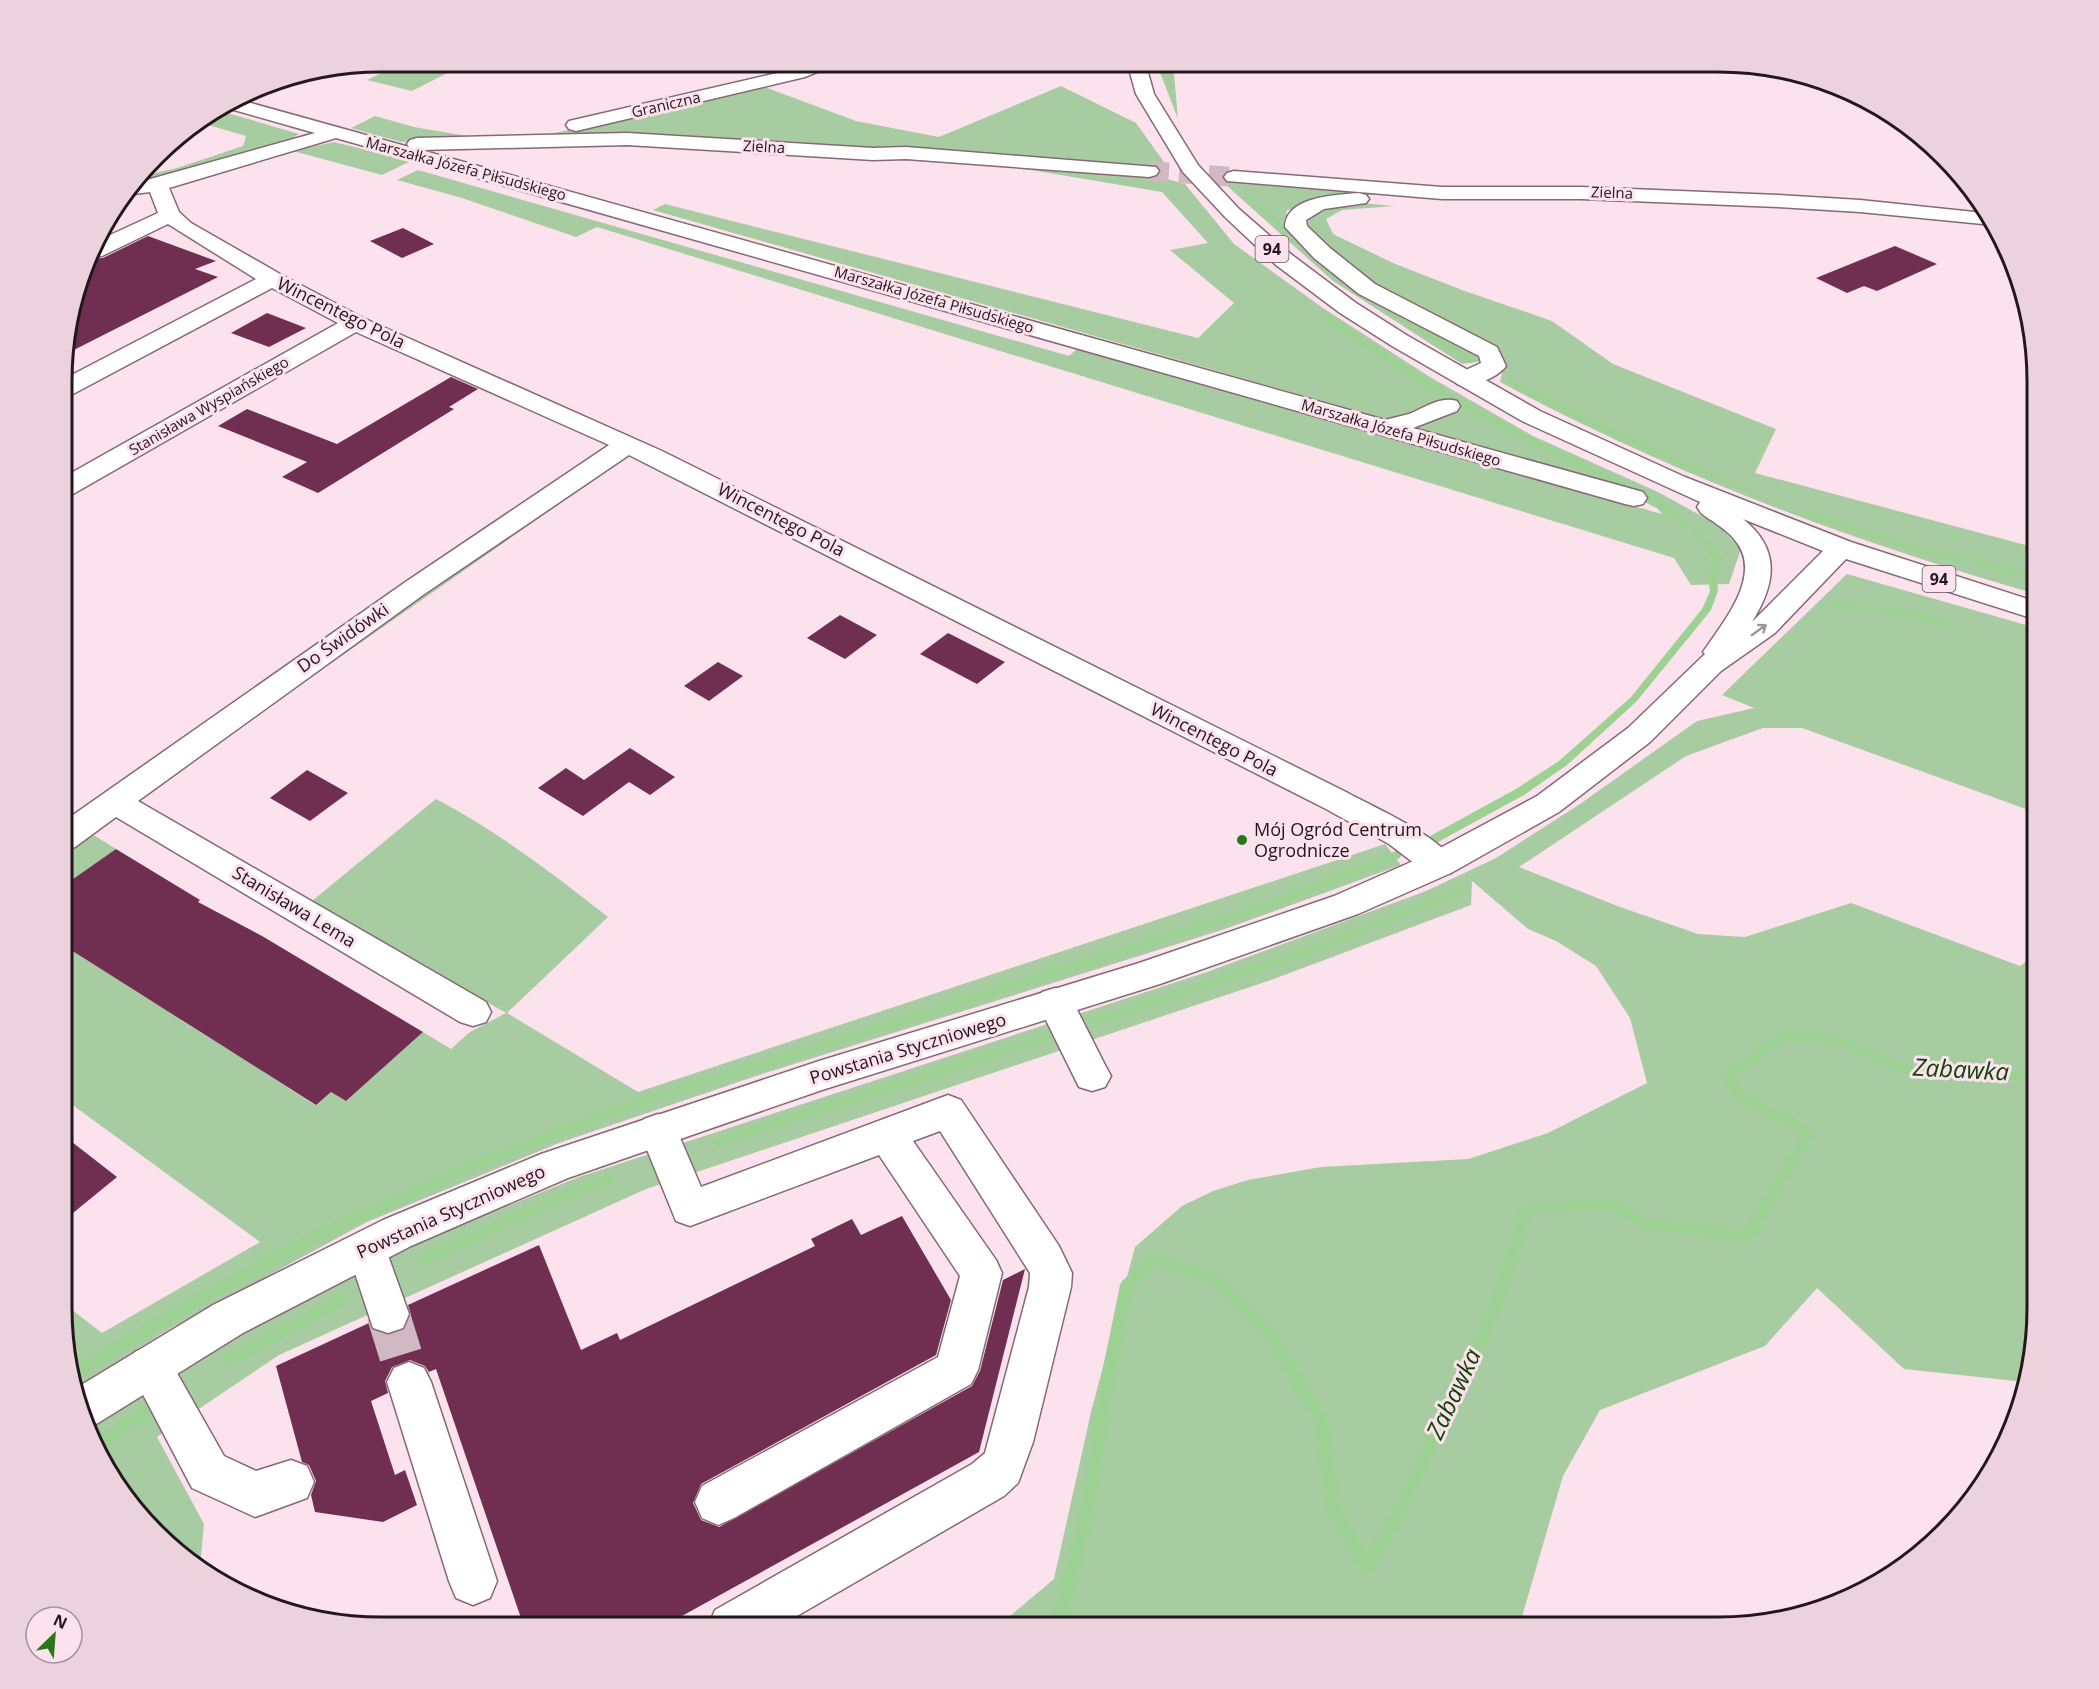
<svg xmlns="http://www.w3.org/2000/svg" width="2099" height="1689" viewBox="0 0 2099 1689" font-family="'Open Sans',sans-serif">
	<style>
		.green { fill: #a8cca1 }
		.lines { fill: none; stroke-linecap: round; stroke-linejoin: round }
		.stream { fill: #9dd193; fill-rule: evenodd }
		.building { fill: #702f51 }
		.minor-tunnel-far1 { stroke: #d1b9c3; stroke-width: 20; stroke-dasharray: 20 10; stroke-linecap: butt }
		.minor-tunnel { stroke: #d1b9c3; stroke-width: 43; stroke-dasharray: 43 22; stroke-linecap: butt }
		.minor-casing { stroke: #856975; stroke-width: 3 }
		.major-casing { stroke: #856975; stroke-width: 3 }
		.minor { fill: #fff; fill-rule: evenodd }
		.major { fill: #fff; fill-rule: evenodd }
		.oneway { stroke: #9c9799 }
		.poi-dot { fill: #2a761b; stroke: #fce2ed; stroke-width: 2 }
		.labels { text-anchor: middle; stroke-width: 6; stroke-linejoin: round; paint-order: stroke }
		.far-street-label { font-size: 15px; fill: #23171c; stroke: #fce2ed }
		.shield { fill: #fce2ed; stroke: #64545b; stroke-width: 1.5 }
		.shield-label { font-size: 16px; font-weight: bold; fill: #23171c }
		.street-label { font-size: 18px; fill: #23171c; stroke: #fce2ed }
		.poi-label { font-size: 18px; fill: #23171c; stroke: #fce2ed; text-anchor: start }
		.near-water-label { font-size: 24px; font-style: italic; fill: #104405; stroke: #fce2ed }
		.rim { fill: none; stroke: #23171c; stroke-width: 3 }
	</style>
	<rect width="100%" height="100%" fill="#fce2ed"/>
	<g class="green">
		<path d="M 405,62 L 469,62 L 412,91 L 367,80 Z"/>
		<path d="M 1156,62 L 1173,62 L 1178,119 Z"/>
		<path d="M 759,85 L 856,121 L 939,137 L 1061,86 L 1136,123 L 1169,169 L 963,154 L 542,136 Z"/>
		<path d="M 221,111 L 299,134 L 291,139 L 136,183 L 142,176 L 177,168 L 243,146 L 246,136 L 201,123 Z"/>
		<path d="M 375,116 L 414,127 L 467,136 L 401,142 L 351,128 Z"/>
		<path d="M 334,142 L 411,161 L 382,175 L 293,151 Z"/>
		<path d="M 996,162 L 1162,174 L 1160,177 L 1185,184 L 1234,244 L 1323,308 L 1430,377 L 1533,436 L 1658,492 L 1718,525 L 1741,549 L 1729,584 L 1691,585 L 1674,558 L 597,227 L 576,237 L 462,198 L 397,180 L 418,170 L 1069,356 L 1077,349 L 1662,514 L 1658,509 L 1606,482 L 653,210 L 665,204 L 1198,338 L 1234,303 L 1170,250 L 1208,243 L 1162,192 L 995,164 Z"/>
		<path d="M 1231,180 L 1397,193 C 1359,196 1322,197 1286,211 L 1289,227 L 1343,278 L 1477,351 L 1482,361 L 1462,364 L 1333,281 L 1226,185 Z"/>
		<path d="M 1361,203 L 1394,206 L 1342,210 L 1326,219 L 1333,234 L 1393,263 L 1462,290 L 1552,321 L 1613,364 L 1776,429 L 1755,473 L 2037,548 L 2037,594 C 1853,542 1669,473 1500,382 L 1505,361 L 1490,342 L 1366,283 L 1334,256 L 1307,225 L 1311,214 L 1328,206 Z"/>
		<path d="M 624,451 L 631,454 L 264,710 L 258,706 Z"/>
		<path d="M 1847,574 L 2037,628 L 2037,813 L 1802,728 L 1763,728 L 1686,756 L 1519,867 L 1620,907 L 1698,934 L 1745,937 L 1851,903 L 2020,966 L 2037,954 L 2037,1329 L 2025,1382 L 1904,1369 L 1817,1288 L 1765,1346 L 1600,1410 L 1563,1476 L 1519,1627 L 997,1627 L 1054,1579 L 1091,1412 L 1135,1247 L 1182,1206 L 1213,1191 L 1248,1180 L 1321,1167 L 1468,1159 L 1548,1133 L 1647,1083 L 1630,1018 L 1596,966 L 1556,941 L 1528,929 L 1472,881 L 1471,905 L 1271,980 L 646,1189 L 279,1355 L 157,1437 L 204,1524 L 200,1567 L 170,1548 L 95,1450 L 88,1427 L 224,1344 L 398,1250 L 579,1177 L 1207,972 L 1426,891 L 1496,858 L 1580,804 L 1697,721 L 1754,708 L 1722,695 Z"/>
		<path d="M 436,799 C 497,831 554,874 608,917 L 507,1013 L 638,1092 L 1385,844 L 1401,865 L 1225,929 L 756,1076 L 559,1143 L 367,1222 L 173,1327 L 78,1386 L 62,1329 L 62,1302 L 102,1333 L 260,1242 L 63,1098 L 63,945 L 153,1002 L 177,984 L 181,1020 L 232,1052 L 256,1033 L 262,1071 L 315,1105 L 331,1092 L 346,1101 L 423,1032 L 451,1049 L 470,1032 L 506,1013 L 312,901 Z"/>
		<path d="M 92,834 L 116,849 L 63,886 L 63,855 Z"/>
	</g>
	<g class="lines">
		<g class="stream">
			<path d="M 1248,197 L 1252,197 L 1318,257 L 1318,259 L 1314,259 L 1248,199 Z"/>
			<path d="M 1356,290 L 1362,290 L 1478,361 L 1471,363 L 1356,294 Z"/>
			<path d="M 1321,314 L 1327,314 L 1455,398 L 1575,459 L 1659,499 L 1689,523 L 1685,526 L 1682,525 L 1653,503 L 1569,463 L 1449,402 L 1321,318 Z"/>
			<path d="M 1506,379 L 1512,379 L 1615,430 L 1749,489 L 1748,491 L 1742,491 L 1609,434 L 1506,383 Z"/>
			<path d="M 1806,510 L 1935,552 L 1979,559 L 2037,575 L 2037,581 L 1978,564 L 1930,556 L 1803,515 L 1803,511 Z"/>
			<path d="M 1696,529 L 1699,530 L 1725,562 L 1716,568 L 1718,591 L 1711,610 L 1637,701 L 1567,765 L 1524,795 L 1438,842 L 1430,842 L 1429,839 L 1430,836 L 1516,789 L 1559,761 L 1631,697 L 1702,609 L 1710,591 L 1707,567 L 1716,561 L 1692,532 Z"/>
			<path d="M 1833,602 L 1901,608 L 1958,623 L 1960,625 L 1955,628 L 1901,614 L 1830,607 L 1828,605 Z"/>
			<path d="M 1396,851 L 1400,852 L 1401,855 L 1400,858 L 1272,908 L 614,1116 L 471,1172 L 330,1236 L 202,1304 L 76,1380 L 72,1367 L 192,1296 L 320,1228 L 463,1164 L 611,1107 L 1264,902 Z"/>
			<path d="M 1461,886 L 1465,887 L 1466,890 L 1465,893 L 1314,954 L 1096,1026 L 1092,1024 L 1090,1021 L 1092,1018 L 1306,948 Z"/>
			<path d="M 1795,1030 L 1843,1037 L 1916,1068 L 1950,1062 L 2013,1071 L 2037,1059 L 2037,1070 L 2014,1081 L 1950,1072 L 1915,1078 L 1842,1046 L 1795,1040 L 1783,1043 L 1765,1052 L 1756,1065 L 1742,1069 L 1735,1075 L 1740,1089 L 1775,1111 L 1793,1117 L 1812,1131 L 1814,1135 L 1752,1240 L 1747,1242 L 1642,1228 L 1612,1209 L 1531,1214 L 1501,1309 L 1398,1528 L 1371,1573 L 1366,1575 L 1361,1573 L 1327,1509 L 1312,1418 L 1263,1335 L 1207,1281 L 1157,1266 L 1133,1288 L 1117,1368 L 1092,1521 L 1065,1627 L 1049,1627 L 1078,1521 L 1103,1368 L 1120,1285 L 1122,1281 L 1150,1256 L 1155,1254 L 1216,1272 L 1273,1327 L 1326,1416 L 1341,1507 L 1366,1554 L 1388,1518 L 1488,1308 L 1521,1205 L 1614,1197 L 1645,1217 L 1744,1230 L 1801,1136 L 1785,1125 L 1767,1119 L 1731,1095 L 1723,1073 L 1735,1062 L 1748,1058 L 1757,1046 L 1776,1036 Z"/>
			<path d="M 1049,1032 L 1053,1034 L 1055,1037 L 1053,1040 L 719,1147 L 715,1146 L 713,1142 L 715,1138 L 719,1137 Z"/>
			<path d="M 610,1174 L 614,1175 L 616,1179 L 614,1183 L 573,1198 L 430,1263 L 425,1265 L 420,1263 L 418,1259 L 420,1255 L 565,1190 Z"/>
			<path d="M 342,1293 L 347,1295 L 349,1299 L 347,1303 L 235,1364 L 230,1365 L 225,1364 L 223,1359 L 225,1354 Z"/>
			<path d="M 152,1399 L 157,1401 L 159,1406 L 157,1411 L 97,1453 L 92,1440 Z"/>
		</g>
	</g>
	<g class="building">
		<path d="M 403,228 L 434,244 L 402,258 L 370,241 Z"/>
		<path d="M 148,236 L 216,261 L 195,269 L 218,277 L 64,355 L 64,339 L 91,259 L 103,258 Z"/>
		<path d="M 1895,246 L 1937,264 L 1877,291 L 1864,286 L 1847,293 L 1816,278 Z"/>
		<path d="M 267,313 L 306,328 L 269,347 L 231,333 Z"/>
		<path d="M 451,377 L 478,389 L 449,407 L 454,409 L 318,493 L 282,477 L 307,462 L 218,426 L 247,409 L 337,444 Z"/>
		<path d="M 840,615 L 877,635 L 845,659 L 807,638 Z"/>
		<path d="M 948,633 L 1005,662 L 977,684 L 920,654 Z"/>
		<path d="M 718,662 L 743,676 L 709,701 L 684,686 Z"/>
		<path d="M 630,748 L 675,777 L 650,795 L 629,782 L 583,816 L 538,788 L 566,768 L 584,780 Z"/>
		<path d="M 307,770 L 348,793 L 310,821 L 270,798 Z"/>
		<path d="M 116,849 L 200,900 L 198,902 L 262,936 L 423,1032 L 346,1101 L 331,1092 L 316,1105 L 63,945 L 63,886 Z"/>
		<path d="M 63,1135 L 117,1177 L 62,1222 L 63,1146 Z"/>
		<path d="M 902,1216 L 951,1300 L 936,1355 L 701,1484 L 693,1503 L 701,1520 L 719,1527 L 972,1386 L 980,1371 L 1003,1280 L 1025,1269 L 979,1452 L 662,1627 L 524,1627 L 436,1369 L 429,1372 L 425,1366 L 410,1360 L 392,1367 L 385,1381 L 388,1393 L 371,1401 L 395,1475 L 405,1470 L 417,1505 L 383,1522 L 315,1512 L 311,1495 L 316,1481 L 309,1465 L 302,1462 L 276,1366 L 369,1323 L 372,1330 L 387,1335 L 404,1330 L 411,1315 L 408,1305 L 539,1245 L 581,1350 L 617,1333 L 620,1340 L 815,1246 L 811,1239 L 852,1219 L 861,1235 Z"/>
	</g>
	<g class="lines">
		<path class="minor-tunnel-far1" d="M 1149,171 L 1234,177"/>
		<path class="minor-tunnel" d="M 388,1314 L 409,1382"/>
		<defs>
			<g id="minor">
				<path d="M 812,62 L 834,62 L 831,66 L 805,77 L 576,131 L 569,129 L 566,125 L 569,121 L 799,68 Z"/>
				<path d="M 240,100 L 409,147 L 407,144 L 410,140 L 417,138 L 627,133 L 873,148 L 906,147 L 1156,167 L 1159,171 L 1156,175 L 1149,177 L 906,159 L 873,160 L 627,145 L 421,150 L 1385,420 C 1393,418 1401,416 1409,414 C 1425,408 1439,396 1457,401 L 1460,406 L 1457,411 L 1413,428 L 1643,492 L 1647,498 L 1643,504 L 1634,506 L 1625,504 L 336,138 L 169,188 L 179,212 L 191,223 L 280,274 L 363,318 L 662,451 L 1348,793 C 1377,809 1440,836 1456,864 L 1451,873 L 1439,876 L 1427,873 L 1389,844 L 1326,809 L 629,455 L 423,595 L 138,801 L 486,1002 L 491,1012 L 486,1022 L 473,1026 L 460,1022 L 116,817 L 75,847 L 63,851 L 63,822 L 404,583 L 609,445 L 356,332 L 73,494 L 64,496 L 64,477 L 338,323 L 272,288 L 73,394 L 64,396 L 64,379 L 256,279 L 168,224 L 102,256 L 92,257 L 97,241 L 158,213 L 150,192 L 126,195 L 136,183 L 315,133 L 227,108 Z"/>
				<path d="M 1234,171 L 1442,187 L 1581,187 L 1778,195 L 1860,200 L 1984,213 L 1993,225 L 1860,212 L 1778,207 L 1581,199 L 1442,199 L 1227,181 L 1224,177 L 1227,173 Z"/>
				<path d="M 1359,193 L 1366,195 L 1369,199 L 1366,203 L 1324,209 L 1306,220 L 1307,226 L 1330,248 L 1375,284 L 1497,347 L 1506,366 C 1497,378 1472,388 1457,384 L 1454,379 L 1457,374 L 1481,363 L 1479,356 L 1359,294 L 1314,258 L 1285,227 C 1286,196 1336,195 1359,193 Z"/>
				<path d="M 1055,988 L 1068,992 L 1105,1065 L 1111,1076 L 1105,1087 L 1092,1091 L 1079,1087 L 1037,1002 L 1042,992 Z"/>
				<path d="M 948,1095 L 961,1100 L 1059,1246 L 1072,1273 L 1071,1287 L 1033,1442 L 1018,1483 L 1004,1496 L 778,1627 L 708,1627 L 715,1610 L 972,1464 L 985,1453 L 1029,1287 L 1030,1273 L 940,1131 L 913,1141 L 996,1260 L 1002,1273 L 978,1370 L 971,1384 L 734,1518 L 718,1525 L 702,1518 L 695,1502 L 702,1486 L 938,1357 L 960,1276 L 879,1155 L 690,1226 L 676,1221 L 639,1130 L 644,1119 L 658,1114 L 672,1119 L 701,1187 Z"/>
				<path d="M 367,1231 L 381,1236 L 409,1314 L 403,1328 L 388,1333 L 373,1328 L 347,1249 L 353,1236 Z"/>
				<path d="M 150,1346 L 165,1352 L 224,1456 L 256,1471 L 291,1460 L 307,1466 L 314,1482 L 307,1498 L 255,1517 L 192,1488 L 128,1366 L 135,1352 Z"/>
				<path d="M 409,1362 L 424,1368 L 431,1382 L 497,1581 L 490,1598 L 473,1605 L 456,1598 L 449,1581 L 387,1382 L 394,1368 Z"/>
			</g>
			<path id="major" d="M 1127,62 L 1145,62 L 1154,94 L 1198,165 L 1239,209 L 1292,255 L 1356,303 L 1408,336 L 1540,411 L 1685,477 L 1851,542 L 2037,602 L 2037,620 L 1846,559 L 1775,633 L 1721,671 L 1650,742 L 1559,812 L 1451,873 L 1358,914 L 1160,984 L 822,1090 L 568,1178 L 411,1246 L 243,1333 L 98,1423 L 88,1427 L 78,1387 L 213,1305 L 383,1220 L 541,1154 L 819,1061 L 1139,963 L 1334,896 L 1427,855 L 1537,796 L 1628,728 L 1705,654 L 1703,652 C 1723,622 1765,574 1734,539 C 1725,528 1711,521 1701,513 L 1697,507 L 1700,502 L 1522,421 L 1392,346 L 1340,313 L 1276,265 L 1225,217 L 1183,172 L 1136,94 ZM 1743,519 L 1823,551 L 1752,622 C 1775,585 1782,550 1743,519 Z"/>
		</defs>
		<use href="#minor" class="minor-casing"/>
		<use href="#major" class="major-casing"/>
		<use href="#minor" class="minor"/>
		<use href="#major" class="major"/>
	</g>
	<defs><path id="oneway-shaft" d="M-6 0H5M1.5-3L5.5 0L1.5 3" fill="none" stroke-width="1.6" stroke-linecap="round" stroke-linejoin="round" transform="scale(1.5)"/></defs>
	<use class="oneway" href="#oneway-shaft" transform="translate(1759 630) rotate(-36)"/>
	<circle class="poi-dot" cx="1242" cy="840" r="6"/>
	<g class="labels">
		<g class="far-street-label">
			<text transform="translate(666 105) rotate(-13)" y="5">Graniczna</text>
			<text transform="translate(764 147) rotate(3)" y="5">Zielna</text>
			<text transform="translate(466 169) rotate(15)" y="5">Marszałka Józefa Piłsudskiego</text>
			<text transform="translate(1612 193) rotate(2)" y="5">Zielna</text>
			<text transform="translate(934 300) rotate(16)" y="5">Marszałka Józefa Piłsudskiego</text>
			<text transform="translate(209 406) rotate(-30)" y="5">Stanisława Wyspiańskiego</text>
			<text transform="translate(1401 433) rotate(16)" y="5">Marszałka Józefa Piłsudskiego</text>
		</g>
		<g class="shield">
			<rect x="1255.5" y="236" width="33" height="26" rx="4.5"/>
			<rect x="1922.5" y="566" width="33" height="26" rx="4.5"/>
		</g>
		<g class="shield-label">
			<text x="1272" y="255">94</text>
			<text x="1939" y="585">94</text>
		</g>
		<g class="street-label">
			<text transform="translate(341 313) rotate(26)" y="6">Wincentego Pola</text>
			<text transform="translate(781 520) rotate(27)" y="6">Wincentego Pola</text>
			<text transform="translate(343 638) rotate(-35)" y="6">Do Świdówki</text>
			<text transform="translate(1214 740) rotate(27)" y="6">Wincentego Pola</text>
			<text transform="translate(294 907) rotate(31)" y="6">Stanisława Lema</text>
			<text transform="translate(908 1049) rotate(-17)" y="6">Powstania Styczniowego</text>
			<text transform="translate(451 1212) rotate(-24)" y="6">Powstania Styczniowego</text>
		</g>
		<g class="poi-label">
			<text x="1254" y="836">Mój Ogród Centrum<tspan x="1254" dy="21">Ogrodnicze</tspan></text>
		</g>
		<g class="near-water-label">
			<text transform="translate(1961 1070) rotate(3)" y="8">Zabawka</text>
			<text transform="translate(1454 1394) rotate(-65)" y="8">Zabawka</text>
		</g>
	</g>
	<path d="M0 0H2099V1689H0ZM381 72H1718A309 309 0 0 1 2027 381V1308A309 309 0 0 1 1718 1617H381A309 309 0 0 1 72 1308V381A309 309 0 0 1 381 72Z" fill="#ebd2dc" fill-rule="evenodd"/>
	<path class="rim" d="M381 72H1718A309 309 0 0 1 2027 381V1308A309 309 0 0 1 1718 1617H381A309 309 0 0 1 72 1308V381A309 309 0 0 1 381 72Z"/>
	<g transform="translate(54 1635) rotate(25)"><circle r="28" fill="#fce2ed" stroke="#a59199" stroke-width="1.5"/>
	<path d="M0-4.5L10 22L0 15L-10 22Z" fill="#2a761b"/>
	<text y="-9" font-size="16" font-weight="bold" text-anchor="middle" fill="#23171c">N</text>
	</g>
</svg>
